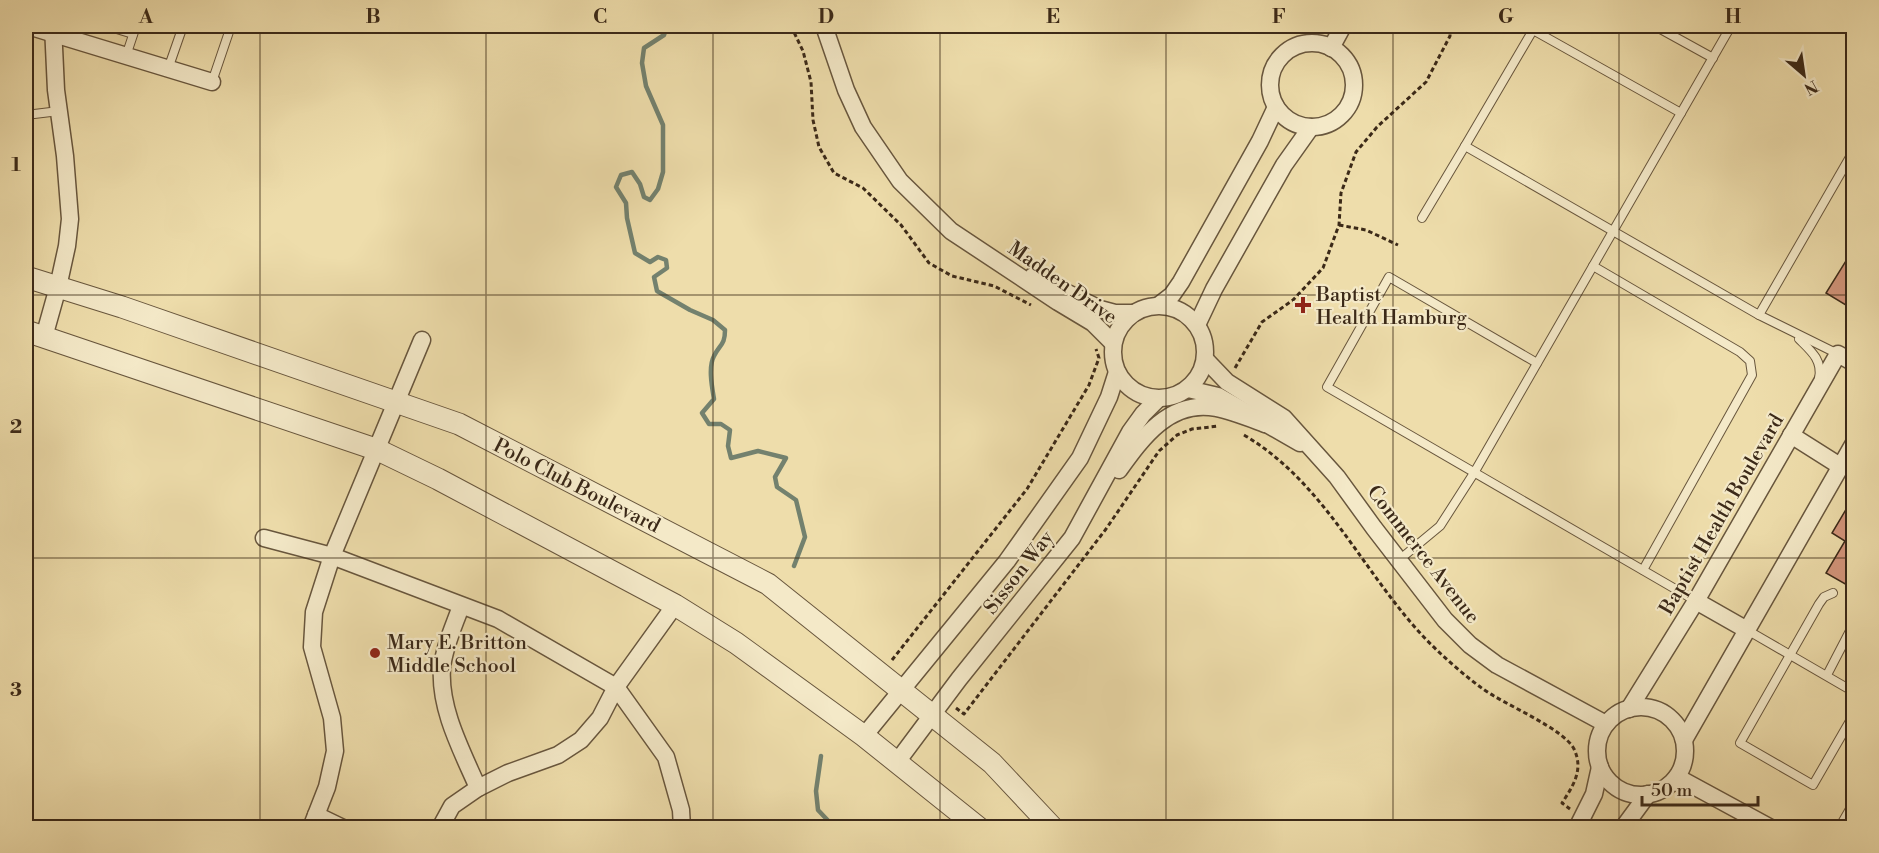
<svg xmlns="http://www.w3.org/2000/svg" width="1879" height="853" viewBox="0 0 1879 853" font-family="'Libre Bodoni',serif">
	<style>
		.lines { fill: none; stroke-linecap: round; stroke-linejoin: round }
		.stream { stroke: #73816e; stroke-width: 4.5 }
		.building { fill: #d3957b; stroke: #3b2918; stroke-width: 1.5 }
		.service-casing { stroke: #68563d; stroke-width: 10 }
		.minor-casing { stroke: #68563d; stroke-width: 19 }
		.tertiary-casing { stroke: #68563d; stroke-width: 23 }
		.path { stroke: #3b2918; stroke-width: 3; stroke-dasharray: 4.5 3; stroke-linecap: butt }
		.service { stroke: #f4e9c8; stroke-width: 8 }
		.minor { stroke: #f4e9c8; stroke-width: 16 }
		.tertiary { stroke: #f4e9c8; stroke-width: 21 }
		.grid { fill: none; stroke: #3b2918; stroke-width: 1.5; stroke-opacity: 0.55 }
		.poi-dot { fill: #8f2418; stroke: #f4e9c8; stroke-width: 2 }
		.labels { text-anchor: middle; stroke-width: 4.5; stroke-linejoin: round; paint-order: stroke }
		.street-label { font-size: 20px; fill: #3b2918; stroke: #f4e9c8 }
		.poi-label { font-size: 20px; fill: #3b2918; stroke: #f4e9c8; text-anchor: start }
		.neatline { fill: none; stroke: #3b2918; stroke-width: 2 }
		.grid-label { font-size: 20px; text-anchor: middle; font-weight: bold; fill: #3b2918 }
	</style>
	<rect width="100%" height="100%" fill="#eeddab"/>
	<filter id="stains"><feTurbulence type="fractalNoise" baseFrequency=".00333" numOctaves="4"/><feColorMatrix values="0 0 0 0 .2 0 0 0 0 .09 0 0 0 0 .02 0 0 0 .5 -.17"/></filter>
	<radialGradient id="worn" r=".72"><stop offset=".6" stop-color="#630" stop-opacity="0"/><stop offset="1" stop-color="#630" stop-opacity=".3"/></radialGradient>
	<g class="lines">
		<g class="stream">
			<path d="M 667,26 L 664,35 L 644,48 L 642,63 L 646,86 L 663,125 L 663,172 L 658,189 L 650,200 L 644,197 L 640,184 L 632,172 L 621,175 L 616,187 L 626,203 L 627,218 L 635,253 L 650,262 L 658,257 L 666,260 L 667,268 L 654,277 L 657,291 L 690,310 L 713,320 L 725,330 C 725,345 720,344 714,356 C 708,367 712,387 714,399 L 702,413 L 709,424 L 721,424 L 730,430 L 728,446 L 731,458 L 758,451 L 786,458 L 775,477 L 777,487 L 796,500 L 805,537 L 794,566"/>
			<path d="M 821,756 L 816,791 L 818,810 L 835,828"/>
		</g>
	</g>
	<g class="building">
		<path d="M 1854,248 L 1854,310 L 1826,293 Z"/>
		<path d="M 1854,496 L 1854,589 L 1826,573 L 1845,541 L 1832,533 Z"/>
	</g>
	<g class="lines">
		<defs>
			<g id="service">
				<path d="M 107,26 L 133,34"/>
				<path d="M 1655,26 L 1713,58"/>
				<path d="M 126,56 L 136,26"/>
				<path d="M 168,69 L 183,26"/>
				<path d="M 212,82 L 231,26"/>
				<path d="M 26,115 L 59,111"/>
				<path d="M 1465,146 L 1533,30 L 1681,113"/>
				<path d="M 1422,218 L 1465,146 L 1759,315 L 1854,150"/>
				<path d="M 1593,266 L 1740,352 L 1750,361 L 1752,375 L 1643,570"/>
				<path d="M 1759,315 L 1838,354"/>
				<path d="M 1799,339 C 1810,350 1823,360 1819,378"/>
				<path d="M 1537,363 L 1389,277 L 1327,387 L 1696,601"/>
				<path d="M 1399,560 L 1440,526 L 1474,473 L 1731,26"/>
				<path d="M 1833,593 L 1824,597 L 1819,604 L 1740,743 L 1813,785 L 1854,714"/>
				<path d="M 1747,630 L 1854,692"/>
				<path d="M 1827,675 L 1854,623"/>
				<path d="M 1839,828 L 1854,802"/>
			</g>
			<g id="minor">
				<path d="M 28,26 L 212,82"/>
				<path d="M 824,26 L 846,90 L 863,127 L 900,181 L 951,231 L 1058,302 L 1093,323 L 1113,343"/>
				<circle cx="1312" cy="85" r="42"/>
				<path d="M 1331,48 L 1343,26"/>
				<path d="M 1033,276 L 1100,309 L 1115,313 L 1134,313"/>
				<path d="M 1159,305 L 1172,295 L 1181,282 L 1260,141 L 1276,107"/>
				<circle cx="1159" cy="352" r="46"/>
				<path d="M 1197,325 L 1214,289 L 1284,165 L 1311,127"/>
				<path d="M 44,337 L 58,287 L 67,246 L 70,219 L 65,156 L 56,90 L 53,26"/>
				<path d="M 1205,359 L 1227,382 L 1284,418 L 1337,477 L 1374,528 L 1445,620 L 1470,645 L 1497,665 L 1606,724"/>
				<path d="M 1188,389 L 1218,396 L 1300,443"/>
				<path d="M 1791,435 L 1840,466"/>
				<path d="M 1119,470 C 1142,438 1170,399 1216,408 C 1232,411 1249,418 1265,424"/>
				<path d="M 264,538 L 332,556 L 498,619 L 616,687 L 666,757 L 681,810 L 682,828"/>
				<path d="M 1696,601 L 1747,630"/>
				<path d="M 461,606 C 454,626 444,647 442,668 C 439,709 462,751 478,788"/>
				<circle cx="1641" cy="751" r="44"/>
				<path d="M 1629,709 L 1696,601 L 1838,354 L 1854,363"/>
				<path d="M 864,736 L 1007,561 L 1080,458 L 1109,397 L 1117,372"/>
				<path d="M 1684,740 L 1854,443"/>
				<path d="M 897,762 L 959,679 L 1072,538 L 1130,432 L 1143,414 L 1158,399"/>
				<path d="M 1677,777 L 1771,828"/>
				<path d="M 316,815 L 343,828"/>
				<path d="M 311,828 L 327,787 L 335,751 L 332,718 L 312,647 L 314,612 L 332,556 L 422,340"/>
				<path d="M 440,828 L 452,806 L 478,788 L 508,773 L 558,755 L 581,740 L 600,718 L 616,687 L 675,605"/>
				<path d="M 1577,828 L 1594,794 L 1600,767"/>
				<path d="M 1623,828 L 1648,794"/>
			</g>
			<g id="tertiary">
				<path d="M 26,277 L 122,307 L 459,424 L 768,584 L 992,763 L 1053,828"/>
				<path d="M 26,331 L 378,450 L 438,479 L 675,605 L 736,643 L 864,736 L 979,828"/>
			</g>
		</defs>
		<use href="#service" class="service-casing"/>
		<use href="#minor" class="minor-casing"/>
		<use href="#tertiary" class="tertiary-casing"/>
		<g class="path">
			<path d="M 791,26 L 803,51 L 811,82 L 813,120 L 819,147 L 834,173 L 863,188 L 901,225 L 929,263 L 952,276 L 994,286 L 1031,305"/>
			<path d="M 1339,225 L 1366,230 L 1398,245"/>
			<path d="M 1235,368 L 1262,322 L 1293,300 L 1323,268 L 1339,225 L 1341,193 L 1356,152 L 1377,127 L 1426,82 L 1450,36 L 1450,26"/>
			<path d="M 1244,435 C 1332,487 1368,587 1441,654 C 1454,666 1469,679 1483,689 C 1505,705 1563,728 1574,749 C 1584,770 1573,786 1562,803 L 1570,809"/>
			<path d="M 892,660 L 1027,489 L 1089,385 L 1099,358 L 1096,349"/>
			<path d="M 956,708 L 964,714 L 1106,529 L 1159,451 L 1177,435 L 1192,429 L 1219,426"/>
			<path d="M 1665,828 C 1679,822 1692,823 1705,828"/>
		</g>
		<use href="#service" class="service"/>
		<use href="#minor" class="minor"/>
		<use href="#tertiary" class="tertiary"/>
	</g>
	<path class="grid" d="M 260,26 L 260,828M 486,26 L 486,828M 713,26 L 713,828M 940,26 L 940,828M 1166,26 L 1166,828M 1393,26 L 1393,828M 1619,26 L 1619,828M 26,295 L 1854,295M 26,558 L 1854,558"/>
	<g class="poi-dot">
		<path d="M1300 296h6v6h6v6h-6v6h-6v-6h-6v-6h6z"/>
		<circle cx="375" cy="653" r="6"/>
	</g>
	<g class="labels">
		<g class="street-label">
			<text transform="translate(1063 282) rotate(35)" y="7">Madden Drive</text>
			<text transform="translate(577 485) rotate(27)" y="7">Polo Club Boulevard</text>
			<text transform="translate(1721 514) rotate(-60)" y="7">Baptist Health Boulevard</text>
			<text transform="translate(1424 554) rotate(52)" y="7">Commerce Avenue</text>
			<text transform="translate(1018 572) rotate(-52)" y="7">Sisson Way</text>
		</g>
		<g class="poi-label">
			<text x="1316" y="301">Baptist<tspan x="1316" dy="23">Health Hamburg</tspan></text>
			<text x="387" y="649">Mary E. Britton<tspan x="387" dy="23">Middle School</tspan></text>
		</g>
	</g>
	<rect width="1879" height="853" fill="none" stroke="#eeddab" stroke-width="66"/>
	<g transform="translate(1804 75) rotate(151)" stroke="#f4e9c8" stroke-width="4.5" paint-order="stroke">
	<path d="M0-4.5L10 22L0 15L-10 22Z" fill="#3b2918"/>
	<text y="-9" font-size="16" font-weight="bold" text-anchor="middle" fill="#3b2918">N</text>
	</g>
	<path d="M1642 796v9h116v-9" fill="none" stroke="#3b2918" stroke-width="3"/>
	<text x="1651" y="796" font-size="18" fill="#3b2918" stroke="#f4e9c8" stroke-width="4.5" paint-order="stroke">50 m</text>
	<rect x="33" y="33" width="1813" height="787" class="neatline"/>
	<g class="grid-label">
		<text x="146" y="23">A</text>
		<text x="373" y="23">B</text>
		<text x="600" y="23">C</text>
		<text x="826" y="23">D</text>
		<text x="1053" y="23">E</text>
		<text x="1279" y="23">F</text>
		<text x="1506" y="23">G</text>
		<text x="1733" y="23">H</text>
		<text x="16" y="171">1</text>
		<text x="16" y="433">2</text>
		<text x="16" y="696">3</text>
	</g>
	<rect width="100%" height="100%" filter="url(#stains)"/>
	<rect width="100%" height="100%" fill="url(#worn)"/>
</svg>
